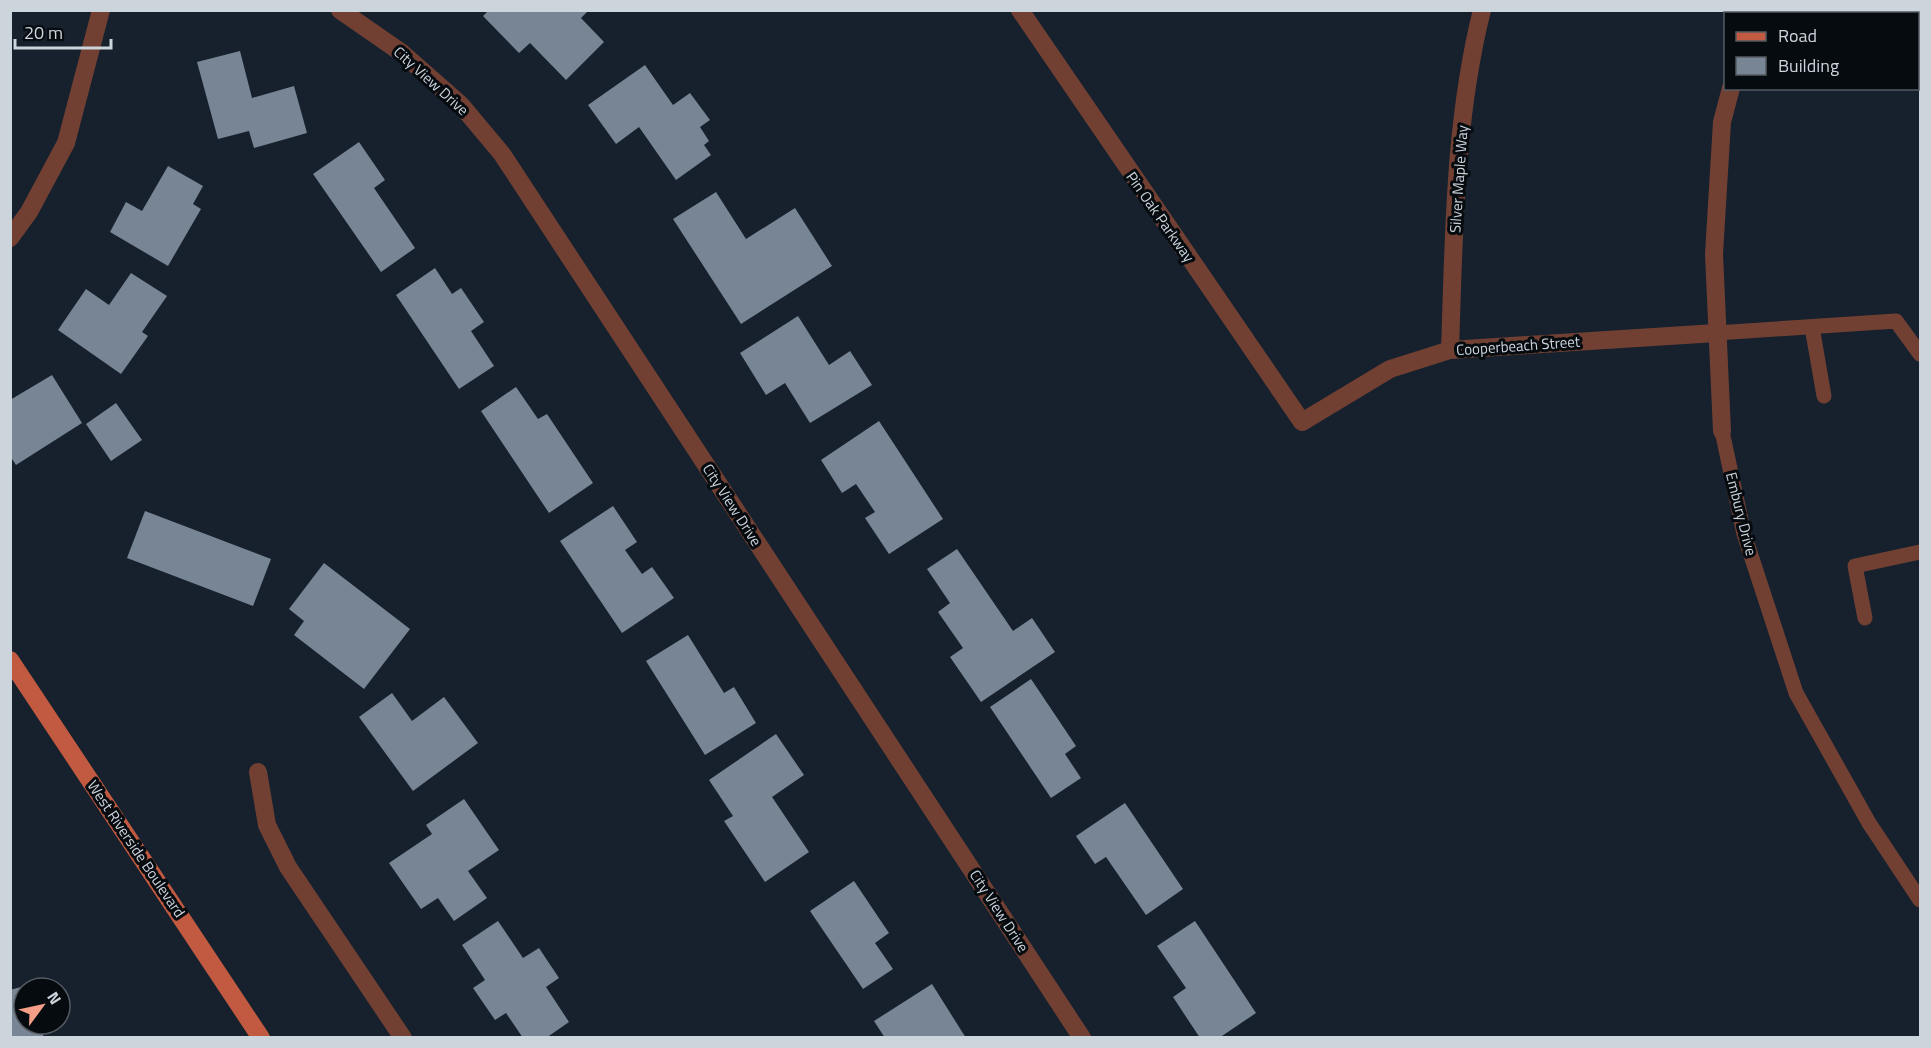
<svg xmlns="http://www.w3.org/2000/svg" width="1931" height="1048" viewBox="0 0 1931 1048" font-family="'Titillium Web',sans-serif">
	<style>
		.building { fill: #778594 }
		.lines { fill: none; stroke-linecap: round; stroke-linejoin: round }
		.service { stroke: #724033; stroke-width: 15 }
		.minor { stroke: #724033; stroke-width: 18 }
		.primary { stroke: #c15a40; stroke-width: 18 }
		.labels { text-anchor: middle; stroke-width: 6; stroke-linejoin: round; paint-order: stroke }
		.street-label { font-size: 15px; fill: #ccd4dc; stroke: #060b10 }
	</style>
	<rect width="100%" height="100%" fill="#16212d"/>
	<g class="building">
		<path d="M 489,10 L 589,10 L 581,18 L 604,42 L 566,80 L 530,43 L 519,53 L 483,16 Z"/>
		<path d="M 240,51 L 252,98 L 294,86 L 307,133 L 254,148 L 249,131 L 218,139 L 197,62 Z"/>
		<path d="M 645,65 L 673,105 L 690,93 L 710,120 L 700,127 L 709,141 L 704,145 L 711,155 L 676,180 L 639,127 L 616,144 L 588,105 Z"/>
		<path d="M 359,142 L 385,180 L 374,188 L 415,248 L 381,272 L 313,174 Z"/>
		<path d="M 168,166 L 203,186 L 193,204 L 201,209 L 168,266 L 110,232 L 126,202 L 142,211 Z"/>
		<path d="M 716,192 L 746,239 L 795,208 L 832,266 L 741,324 L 673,219 Z"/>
		<path d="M 435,268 L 452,294 L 461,288 L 484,322 L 471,331 L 494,366 L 459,389 L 396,295 Z"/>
		<path d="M 131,273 L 167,296 L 142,332 L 148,336 L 121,374 L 58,330 L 86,289 L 109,305 Z"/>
		<path d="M 798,316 L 829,365 L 850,351 L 872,385 L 810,423 L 785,383 L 766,395 L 740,353 Z"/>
		<path d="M 52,375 L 82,423 L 16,465 L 10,456 L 10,400 Z"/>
		<path d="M 516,387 L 538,419 L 547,414 L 593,483 L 549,513 L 481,411 Z"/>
		<path d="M 116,403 L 142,440 L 111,461 L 86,424 Z"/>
		<path d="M 879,421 L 943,519 L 889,554 L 865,518 L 875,512 L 856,484 L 842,493 L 821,460 Z"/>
		<path d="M 613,506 L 637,542 L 625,550 L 642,574 L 652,567 L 674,598 L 622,633 L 560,541 Z"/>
		<path d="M 145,511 L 271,559 L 253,606 L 127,558 Z"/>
		<path d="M 957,549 L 1013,631 L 1032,618 L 1055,652 L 981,702 L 950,657 L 963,648 L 938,612 L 950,603 L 927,569 Z"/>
		<path d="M 324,563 L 410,629 L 364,689 L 294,635 L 304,621 L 289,609 Z"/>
		<path d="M 688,635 L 724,693 L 734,687 L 756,723 L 705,755 L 646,661 Z"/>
		<path d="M 1031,679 L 1076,746 L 1065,754 L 1081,778 L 1051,798 L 990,707 Z"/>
		<path d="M 392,693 L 412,721 L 444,697 L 478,743 L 413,791 L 359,717 Z"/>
		<path d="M 776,734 L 804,775 L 772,797 L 809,852 L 765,882 L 724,821 L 733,816 L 709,780 Z"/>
		<path d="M 464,799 L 499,850 L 468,871 L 487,898 L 454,921 L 438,898 L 421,909 L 389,863 L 432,834 L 426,825 Z"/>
		<path d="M 1125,803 L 1183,889 L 1146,915 L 1106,857 L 1095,864 L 1076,836 Z"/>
		<path d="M 854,881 L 889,933 L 875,943 L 893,969 L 863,989 L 810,911 Z"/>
		<path d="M 498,921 L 523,958 L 539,948 L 559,978 L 546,987 L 569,1022 L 546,1038 L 523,1038 L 506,1013 L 495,1020 L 473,988 L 485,980 L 462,945 Z"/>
		<path d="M 1195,921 L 1256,1013 L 1219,1038 L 1200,1038 L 1173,997 L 1186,988 L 1157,946 Z"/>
		<path d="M 932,984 L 966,1038 L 885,1038 L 874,1021 Z"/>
		<path d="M 28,985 L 29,988 L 24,988 L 24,1024 L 40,1024 L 44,1038 L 10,1038 L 10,990 Z"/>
	</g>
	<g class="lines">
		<g class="service">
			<path d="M 1812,327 L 1824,396"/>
			<path d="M 1716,333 L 1896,321 L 1920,354"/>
			<path d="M 1722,431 L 1744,534 L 1796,693 L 1869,823 L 1920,900"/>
			<path d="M 1865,618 L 1855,566 L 1920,552"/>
		</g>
		<g class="minor">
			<path d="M 340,10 L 402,53 L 461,105 L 502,154 L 1082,1038"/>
			<path d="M 1020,10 L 1302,422 L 1390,369 L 1450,350 L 1716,333"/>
			<path d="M 1753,14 L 1754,10"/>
			<path d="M 10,238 L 29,212 L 66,143 L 101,10"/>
			<path d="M 1450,350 C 1454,237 1454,121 1482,10"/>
			<path d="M 1722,431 L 1714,254 L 1722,122 L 1731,88"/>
			<path d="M 258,772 L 267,825 L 288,867 L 403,1038"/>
		</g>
		<path class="primary" d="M 10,660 L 261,1038"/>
	</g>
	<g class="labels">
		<g class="street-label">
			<text transform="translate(431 81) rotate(42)" y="5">City View Drive</text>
			<text transform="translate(1459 179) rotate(-86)" y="5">Silver Maple Way</text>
			<text transform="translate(1160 217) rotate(55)" y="5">Pin Oak Parkway</text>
			<text transform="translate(1518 346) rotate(-4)" y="5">Cooperbeach Street</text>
			<text transform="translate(732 505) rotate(57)" y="5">City View Drive</text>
			<text transform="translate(1741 514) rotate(76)" y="5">Embury Drive</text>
			<text transform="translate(136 849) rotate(56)" y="5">West Riverside Boulevard</text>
			<text transform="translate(999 911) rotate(57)" y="5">City View Drive</text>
		</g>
	</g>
	<rect width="1931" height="1048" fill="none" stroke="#ccd4dc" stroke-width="24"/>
	<rect x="1724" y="12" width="195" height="78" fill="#060b10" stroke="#555b62" stroke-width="1.5"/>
	<rect x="1736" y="32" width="30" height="9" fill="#c15a40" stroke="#555b62" stroke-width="1.5"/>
	<text x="1778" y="42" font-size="18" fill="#ccd4dc">Road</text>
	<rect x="1736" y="57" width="30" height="18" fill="#778594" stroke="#555b62" stroke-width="1.5"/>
	<text x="1778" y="72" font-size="18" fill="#ccd4dc">Building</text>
	<g transform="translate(42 1006) rotate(57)"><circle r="28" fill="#060b10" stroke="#555b62" stroke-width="1.5"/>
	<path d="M0-4.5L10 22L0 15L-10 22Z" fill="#f49e88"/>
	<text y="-9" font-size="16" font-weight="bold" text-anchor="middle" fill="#ccd4dc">N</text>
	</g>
	<path d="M15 39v9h96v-9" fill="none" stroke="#ccd4dc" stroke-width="3"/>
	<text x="24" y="39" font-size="18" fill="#ccd4dc" stroke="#060b10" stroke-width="4.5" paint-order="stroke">20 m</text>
</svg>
